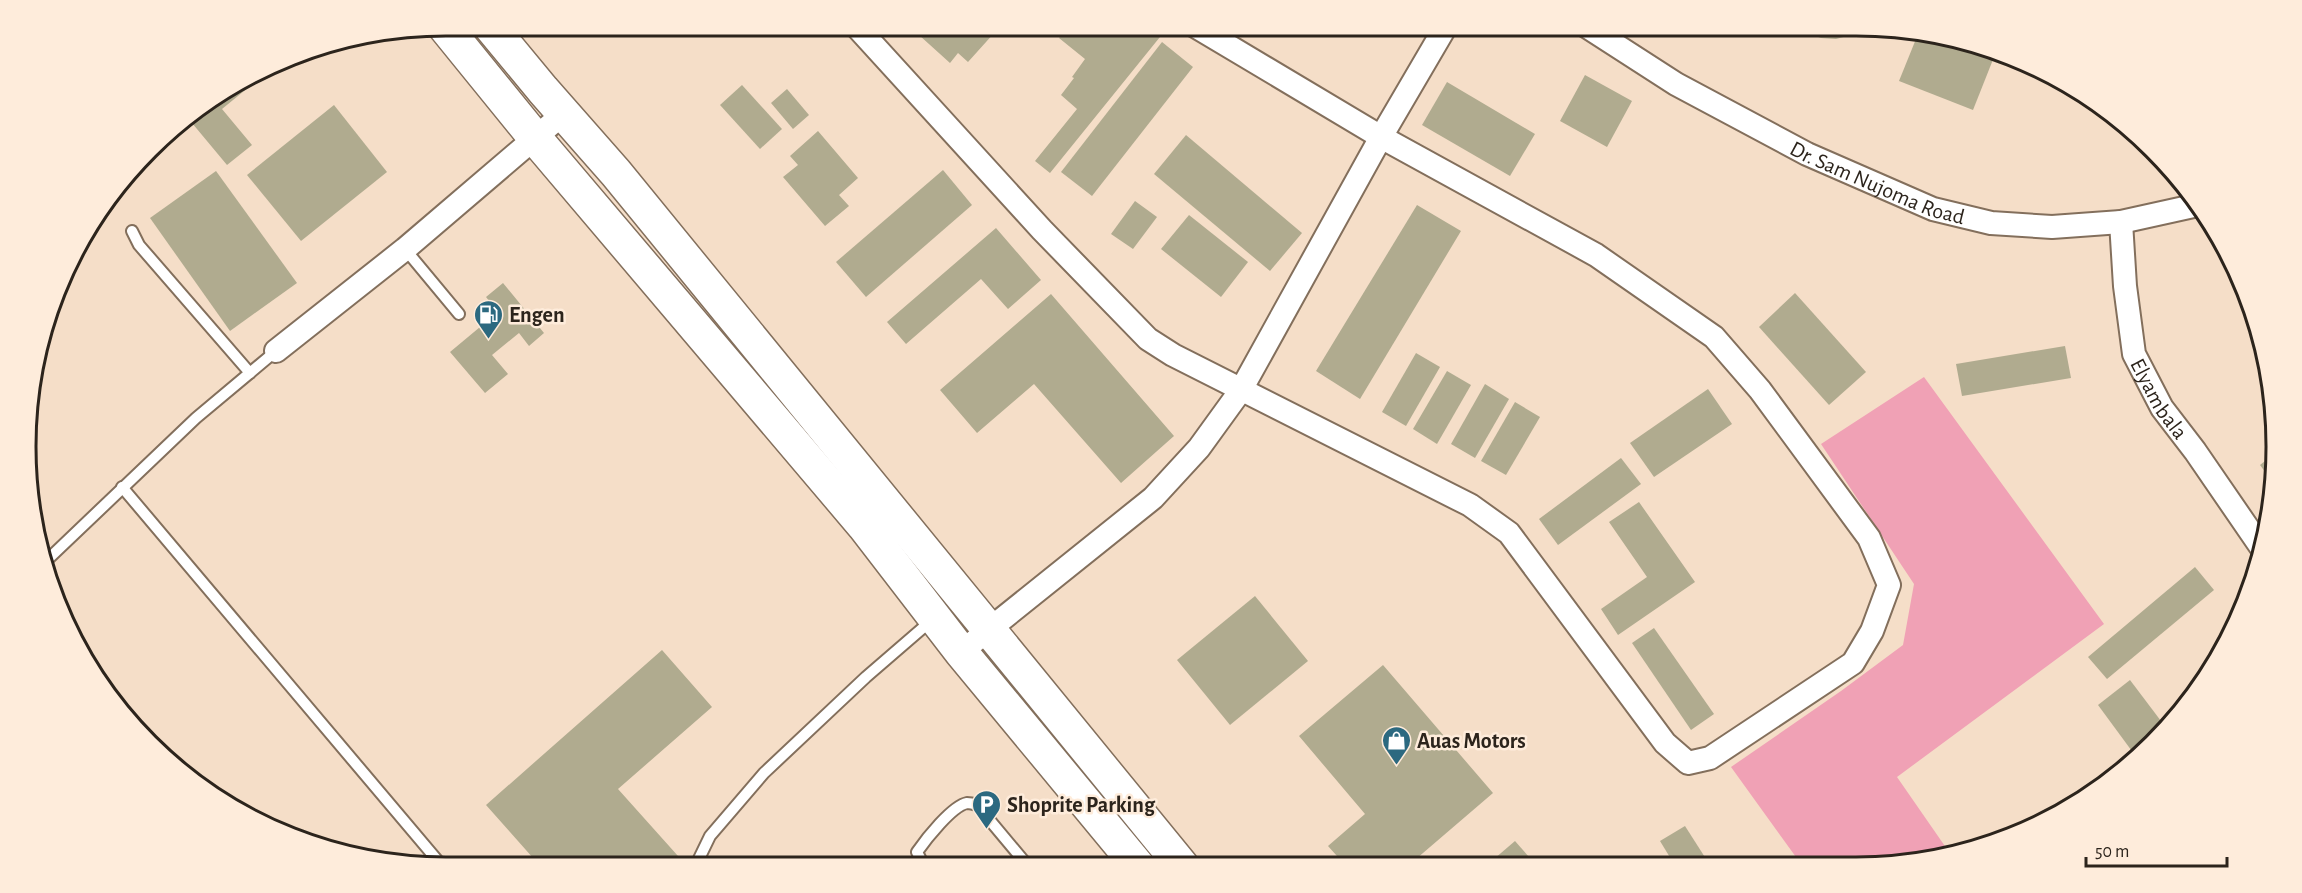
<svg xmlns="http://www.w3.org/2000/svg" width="2302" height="893" viewBox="0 0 2302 893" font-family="'Alegreya Sans',sans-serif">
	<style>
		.green { fill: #f0a1b5 }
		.building { fill: #b0ab8f }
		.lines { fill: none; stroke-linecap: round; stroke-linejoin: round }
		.lane-casing { stroke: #836f5c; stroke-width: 14 }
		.street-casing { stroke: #836f5c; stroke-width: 26 }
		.primary-casing { stroke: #836f5c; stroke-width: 36 }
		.lane { stroke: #fff; stroke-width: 10 }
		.street { stroke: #fff; stroke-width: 22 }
		.primary { stroke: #fff; stroke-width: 33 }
		.labels { text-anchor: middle; stroke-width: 5; stroke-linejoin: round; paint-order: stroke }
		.street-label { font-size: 22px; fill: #2c241c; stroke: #feecdb }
		.poi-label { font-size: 22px; font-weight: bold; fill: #2c241c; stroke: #feecdb; text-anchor: start }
		.rim { fill: none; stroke: #2c241c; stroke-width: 3 }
	</style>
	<rect width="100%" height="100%" fill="#f5dec8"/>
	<path class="green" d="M 1924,377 L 2104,624 L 1897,777 L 1949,852 L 1911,864 L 1801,864 L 1731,767 L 1841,691 L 1903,645 L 1914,584 L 1821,444 Z"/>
	<g class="building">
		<path d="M 909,26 L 988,26 L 995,32 L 968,62 L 958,53 L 950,63 Z"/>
		<path d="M 1069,26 L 1156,26 L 1164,32 L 1050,173 L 1035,161 L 1077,109 L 1061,95 L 1074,78 L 1072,77 L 1085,59 L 1059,38 Z"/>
		<path d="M 1798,26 L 1862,26 L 1851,35 L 1836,39 L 1821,38 L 1807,33 Z"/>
		<path d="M 1918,34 L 1965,40 L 1996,52 L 1973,110 L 1899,81 Z"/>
		<path d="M 1162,42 L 1193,67 L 1092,196 L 1061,172 Z"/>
		<path d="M 277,64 L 222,109 L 252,145 L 227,165 L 187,117 L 236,82 Z"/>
		<path d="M 1585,75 L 1632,101 L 1607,147 L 1560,121 Z"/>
		<path d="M 1447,82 L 1535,134 L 1510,176 L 1422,125 Z"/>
		<path d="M 742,85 L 782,129 L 760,149 L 720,105 Z"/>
		<path d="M 787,89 L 809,115 L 793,129 L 771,103 Z"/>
		<path d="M 334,105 L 387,172 L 301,241 L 247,175 Z"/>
		<path d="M 818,131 L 858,178 L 839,195 L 849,206 L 825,226 L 783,177 L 798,165 L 790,156 Z"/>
		<path d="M 1186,135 L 1302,233 L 1270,271 L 1154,174 Z"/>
		<path d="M 943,170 L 972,205 L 866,297 L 836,262 Z"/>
		<path d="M 216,171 L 297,283 L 230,331 L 150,218 Z"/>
		<path d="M 1135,201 L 1157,217 L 1133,249 L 1111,234 Z"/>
		<path d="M 1417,205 L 1461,231 L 1360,399 L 1316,371 Z"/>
		<path d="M 1189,215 L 1248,262 L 1221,297 L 1161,249 Z"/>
		<path d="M 996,228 L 1041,280 L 1008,309 L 981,279 L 906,344 L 887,322 Z"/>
		<path d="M 503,283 L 544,333 L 529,346 L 519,333 L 492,355 L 508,374 L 485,393 L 450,352 L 498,312 L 486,297 Z"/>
		<path d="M 1795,293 L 1866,372 L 1829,405 L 1759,327 Z"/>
		<path d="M 1051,294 L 1174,436 L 1121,483 L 1034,384 L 977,433 L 940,390 Z"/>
		<path d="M 2065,346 L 2071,378 L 1962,396 L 1956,364 Z"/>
		<path d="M 1416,353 L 1440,367 L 1406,426 L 1382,412 Z"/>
		<path d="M 1447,371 L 1471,385 L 1437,444 L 1413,429 Z"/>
		<path d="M 1485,384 L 1509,399 L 1475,458 L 1451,444 Z"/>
		<path d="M 1708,389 L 1732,424 L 1654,477 L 1630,443 Z"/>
		<path d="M 1515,402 L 1540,417 L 1506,475 L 1481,461 Z"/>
		<path d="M 2275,453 L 2276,474 L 2274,484 L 2260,465 Z"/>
		<path d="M 1621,458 L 1641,484 L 1558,545 L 1539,519 Z"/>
		<path d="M 1639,502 L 1695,582 L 1618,635 L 1601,609 L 1647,577 L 1609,522 Z"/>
		<path d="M 2195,567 L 2214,590 L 2107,679 L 2088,657 Z"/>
		<path d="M 1255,596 L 1308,661 L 1230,725 L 1177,660 Z"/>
		<path d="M 1654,628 L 1714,714 L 1691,730 L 1632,643 Z"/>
		<path d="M 662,650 L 712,707 L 618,789 L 678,856 L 666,867 L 541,867 L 486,805 Z"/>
		<path d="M 1383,665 L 1493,793 L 1409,865 L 1345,865 L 1328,846 L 1365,814 L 1299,736 Z"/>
		<path d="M 2130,680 L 2164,725 L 2137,758 L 2098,705 Z"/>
		<path d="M 1685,826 L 1708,862 L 1704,864 L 1674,864 L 1660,841 Z"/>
		<path d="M 1515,841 L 1536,865 L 1487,865 Z"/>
	</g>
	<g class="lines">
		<defs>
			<g id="lane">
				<path d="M 132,231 L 139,245 L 250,373"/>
				<path d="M 405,249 L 459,314"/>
				<path d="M 122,487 L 443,867"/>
				<path d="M 44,563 L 196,418 L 276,351"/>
				<path d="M 924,866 L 917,852 C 926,839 952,806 967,803 C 969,803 974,804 977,805 L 1028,866"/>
				<path d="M 695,867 L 710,836 L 764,773 L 866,677 L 932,620"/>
			</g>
			<g id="street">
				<path d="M 856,26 L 1042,230 L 1148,339 L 1173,355 L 1470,505 L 1509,533 L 1665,743 L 1688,763 L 1710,758 L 1853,663 L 1872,631 L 1889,585 L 1869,538 L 1760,390 L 1714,337 L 1596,255 L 1381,137 L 1195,26"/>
				<path id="s1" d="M 1586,26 L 1676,84 L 1807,154 L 1933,209 L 1991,223 L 2052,227 L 2121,222 L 2198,205"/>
				<path id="s2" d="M 2121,222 L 2125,286 L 2134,354 L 2162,408 L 2195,451 L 2263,550"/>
				<path d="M 276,351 L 405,249 L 563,114"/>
				<path d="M 961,652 L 1153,498 L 1199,448 L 1241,390 L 1381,137 L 1446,26"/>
			</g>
			<g id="primary">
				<path d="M 444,26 L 535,138 L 864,526 L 961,652 L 1138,866"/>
				<path d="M 490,26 L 543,90 L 616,173 L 1182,866"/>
			</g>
		</defs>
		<use href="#lane" class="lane-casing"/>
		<use href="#street" class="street-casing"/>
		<use href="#primary" class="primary-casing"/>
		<use href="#lane" class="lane"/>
		<use href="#street" class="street"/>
		<use href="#primary" class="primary"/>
	</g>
	<defs>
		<symbol id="fuel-pin" viewBox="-11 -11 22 30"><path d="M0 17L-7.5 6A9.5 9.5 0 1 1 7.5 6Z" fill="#2c6980" stroke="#feecdb"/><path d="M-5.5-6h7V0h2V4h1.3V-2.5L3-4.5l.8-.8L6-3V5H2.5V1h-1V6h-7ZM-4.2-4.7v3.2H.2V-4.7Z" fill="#fff"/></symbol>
		<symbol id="shop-pin" viewBox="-11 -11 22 30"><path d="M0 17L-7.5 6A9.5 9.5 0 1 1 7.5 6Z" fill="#2c6980" stroke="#feecdb"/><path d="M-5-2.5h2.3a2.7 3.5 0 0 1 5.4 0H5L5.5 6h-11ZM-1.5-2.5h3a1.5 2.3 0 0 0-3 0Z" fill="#fff"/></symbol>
		<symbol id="parking-pin" viewBox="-11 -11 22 30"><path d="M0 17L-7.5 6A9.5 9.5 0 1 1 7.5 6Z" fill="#2c6980" stroke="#feecdb"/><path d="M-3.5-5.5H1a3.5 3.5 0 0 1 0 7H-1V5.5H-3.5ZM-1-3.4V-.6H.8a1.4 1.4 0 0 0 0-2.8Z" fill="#fff"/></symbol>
	</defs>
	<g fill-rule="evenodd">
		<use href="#fuel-pin" x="472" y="298" width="33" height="45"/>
		<use href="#shop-pin" x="1380" y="724" width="33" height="45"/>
		<use href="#parking-pin" x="970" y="788" width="33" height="45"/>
	</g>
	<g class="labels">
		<g class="street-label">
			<text dy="8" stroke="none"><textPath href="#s1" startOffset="332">Dr. Sam Nujoma Road</textPath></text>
			<text dy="8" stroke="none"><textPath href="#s2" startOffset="184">Elyambala</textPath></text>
		</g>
		<g class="poi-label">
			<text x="509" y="322">Engen</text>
			<text x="1417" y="748">Auas Motors</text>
			<text x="1007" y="812">Shoprite Parking</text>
		</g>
	</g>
	<path d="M0 0H2302V893H0ZM446 36H1856A410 410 0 0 1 2266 446V447A410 410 0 0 1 1856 857H446A410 410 0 0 1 36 447V446A410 410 0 0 1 446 36Z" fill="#feecdb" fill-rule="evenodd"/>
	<path class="rim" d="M446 36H1856A410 410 0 0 1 2266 446V447A410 410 0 0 1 1856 857H446A410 410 0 0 1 36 447V446A410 410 0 0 1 446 36Z"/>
	<path d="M2086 857v9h141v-9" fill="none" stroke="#2c241c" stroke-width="3"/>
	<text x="2095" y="857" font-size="18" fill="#2c241c" stroke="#feecdb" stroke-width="4.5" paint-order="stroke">50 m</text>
</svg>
